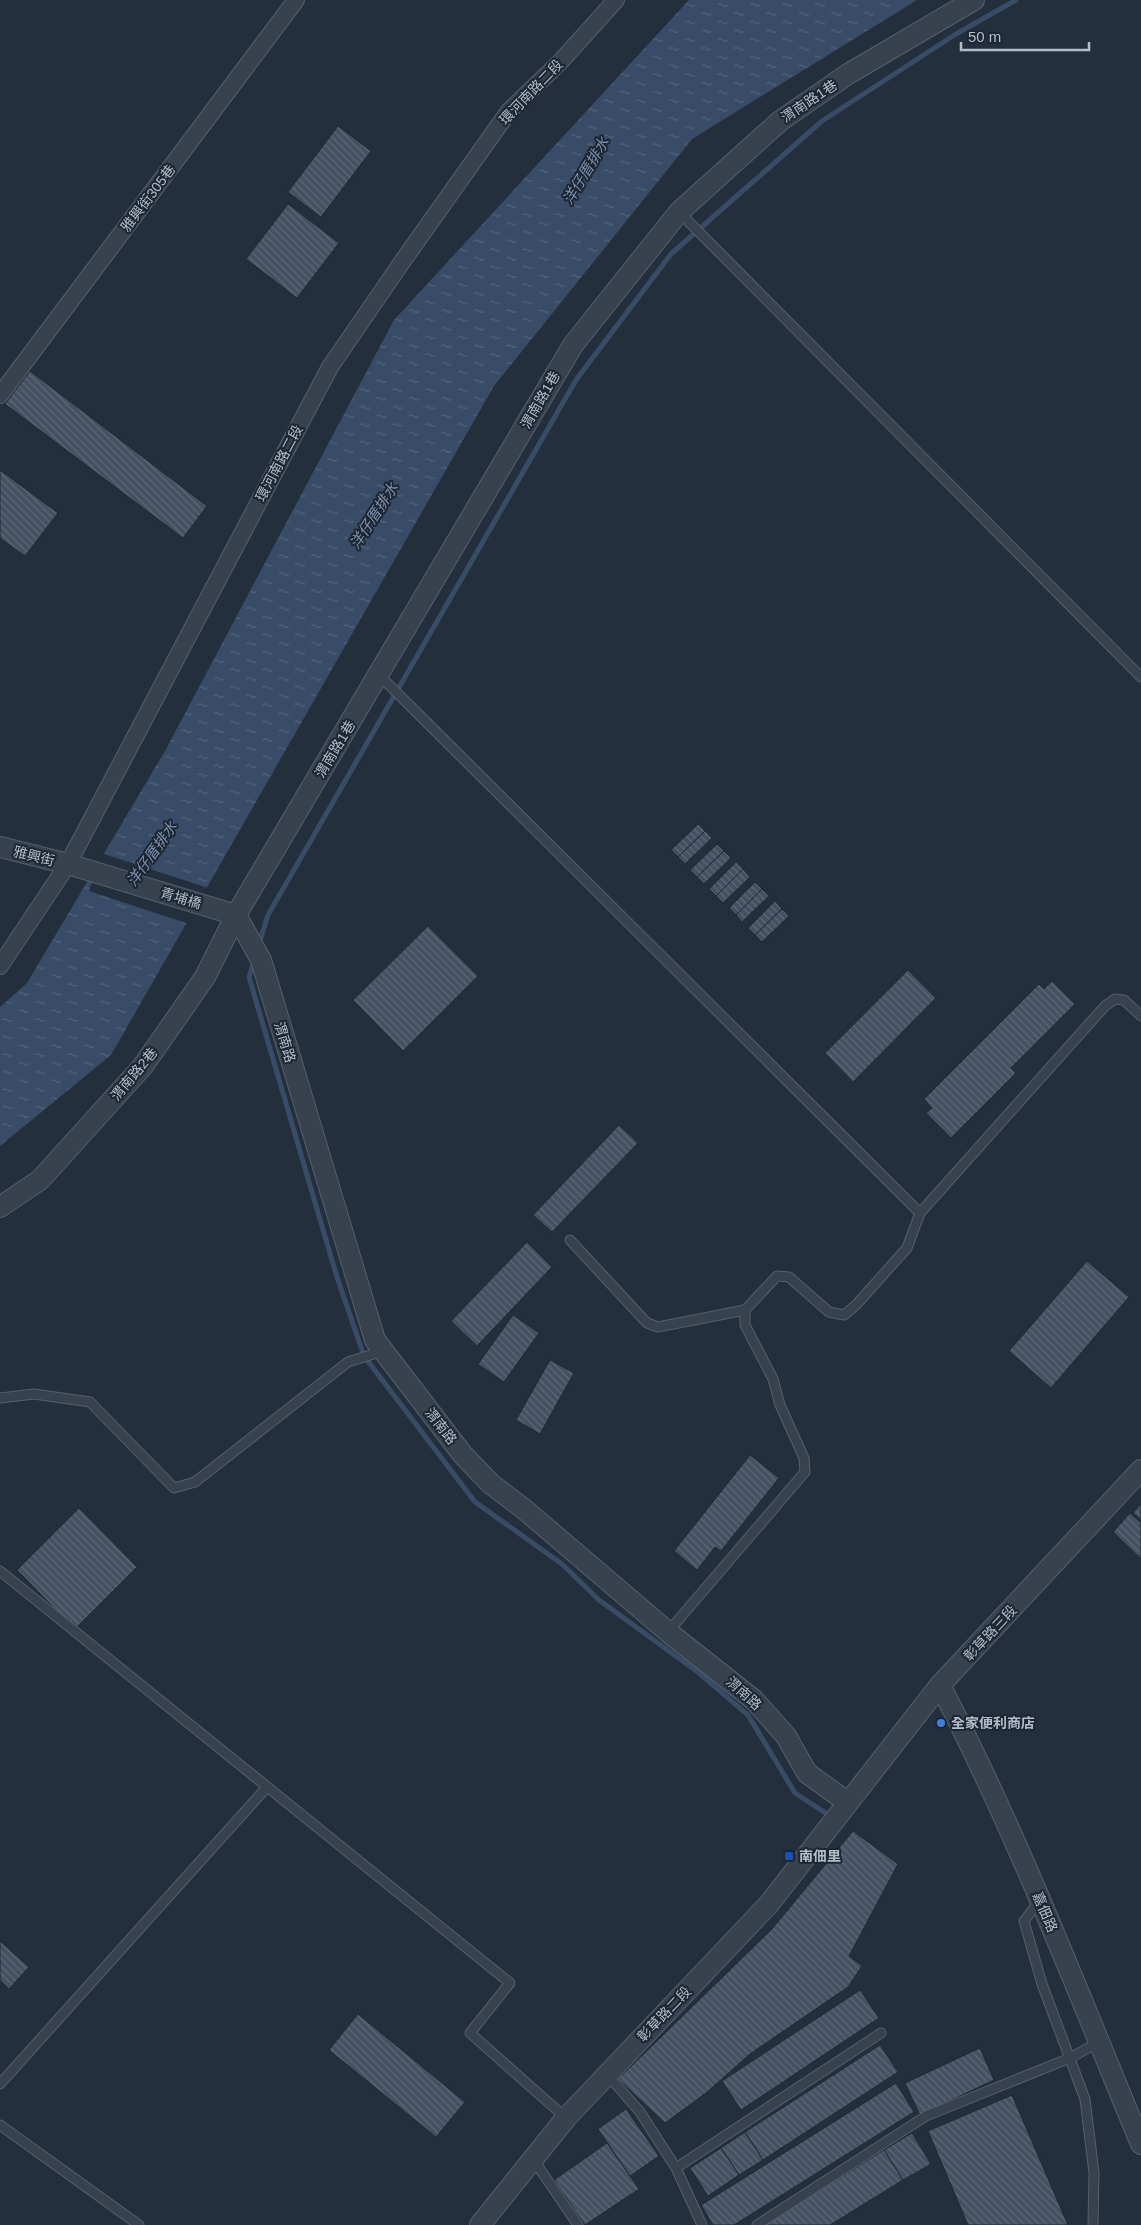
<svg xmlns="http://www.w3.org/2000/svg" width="1141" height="2225" viewBox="0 0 1141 2225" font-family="Helvetica,'Noto Sans TC',sans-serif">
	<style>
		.water { fill: url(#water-ripples) }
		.pier { fill: #242f3e }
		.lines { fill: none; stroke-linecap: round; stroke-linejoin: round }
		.stream { stroke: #394c67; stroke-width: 5 }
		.building { fill: url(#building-back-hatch); stroke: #1f2835 }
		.service-casing { stroke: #565f6c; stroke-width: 11 }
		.minor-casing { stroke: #565f6c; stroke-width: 18 }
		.tertiary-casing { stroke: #565f6c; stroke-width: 22 }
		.service { stroke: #38414e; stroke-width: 9 }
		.minor { stroke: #38414e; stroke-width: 16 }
		.tertiary { stroke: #38414e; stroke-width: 20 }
		.shop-dot { fill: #3f7fe0; stroke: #1d2633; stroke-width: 2 }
		.transit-dot { fill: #1a4fb4; stroke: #1d2633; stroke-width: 2 }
		.labels { text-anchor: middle; stroke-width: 4; stroke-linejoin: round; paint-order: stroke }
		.street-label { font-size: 14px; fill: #b4bcc9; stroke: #1d2633 }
		.poi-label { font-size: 14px; font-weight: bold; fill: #b4bcc9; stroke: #1d2633; text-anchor: start }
		.water-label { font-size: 15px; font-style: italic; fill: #7c92b1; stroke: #1d2633 }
	</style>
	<defs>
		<pattern id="water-ripples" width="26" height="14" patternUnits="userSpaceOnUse" patternTransform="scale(1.25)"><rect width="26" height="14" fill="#394c67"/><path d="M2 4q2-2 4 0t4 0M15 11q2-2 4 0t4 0" fill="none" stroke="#53647b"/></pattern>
		<pattern id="building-back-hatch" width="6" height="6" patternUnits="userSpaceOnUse" patternTransform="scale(1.25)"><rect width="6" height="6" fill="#455162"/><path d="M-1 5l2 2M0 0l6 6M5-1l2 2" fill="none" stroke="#5d6877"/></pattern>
	</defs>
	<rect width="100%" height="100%" fill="#242f3e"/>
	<path class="water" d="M 689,0 L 917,0 L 692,139 L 494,386 L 111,1055 L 0,1146 L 0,1007 L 27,983 L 165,751 L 394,320 Z"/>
	<path class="pier" d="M 101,853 L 208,888 L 207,891 L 189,924 L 89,891 Z"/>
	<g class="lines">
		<g class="stream">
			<path d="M 259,944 L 268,915 L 576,380 L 671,254 L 822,121 L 956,34 L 1016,0"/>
			<path d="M 254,961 L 249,977 L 336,1274 L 364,1356 L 475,1502 L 562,1564 L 599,1600 L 699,1673 L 748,1715 L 795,1793 L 827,1814"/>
		</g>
	</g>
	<g class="building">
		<path d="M 338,126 L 371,151 L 321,217 L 288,192 Z"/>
		<path d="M 288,204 L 339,243 L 297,298 L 246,259 Z"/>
		<path d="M 30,371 L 207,506 L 183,538 L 5,404 Z"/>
		<path d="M 0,470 L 58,513 L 25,556 L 0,538 Z"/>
		<path d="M 698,824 L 705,831 L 678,857 L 671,850 Z"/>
		<path d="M 705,831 L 712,838 L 685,864 L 678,857 Z"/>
		<path d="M 717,844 L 724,851 L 697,877 L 690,870 Z"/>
		<path d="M 724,851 L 731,858 L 704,884 L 697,877 Z"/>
		<path d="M 736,862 L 743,869 L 716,896 L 709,889 Z"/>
		<path d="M 743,869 L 750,877 L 723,903 L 716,896 Z"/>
		<path d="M 755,882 L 762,889 L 736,915 L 729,908 Z"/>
		<path d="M 762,889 L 769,896 L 742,922 L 736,915 Z"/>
		<path d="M 775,901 L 782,909 L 755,935 L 748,928 Z"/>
		<path d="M 782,909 L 789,916 L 762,942 L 755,935 Z"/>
		<path d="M 428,926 L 478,976 L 403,1051 L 353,1000 Z"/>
		<path d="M 908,970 L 936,998 L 853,1082 L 825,1053 Z"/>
		<path d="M 1052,981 L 1075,1004 L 1011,1068 L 1016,1073 L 951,1138 L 926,1113 L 932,1108 L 924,1099 L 1039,984 L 1044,989 Z"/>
		<path d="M 619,1125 L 638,1143 L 552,1232 L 533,1215 Z"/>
		<path d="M 527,1242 L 552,1267 L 477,1346 L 451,1321 Z"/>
		<path d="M 1087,1261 L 1129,1297 L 1051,1388 L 1009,1351 Z"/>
		<path d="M 513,1315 L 539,1333 L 504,1382 L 478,1364 Z"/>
		<path d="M 550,1360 L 574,1373 L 540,1434 L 516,1420 Z"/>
		<path d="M 750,1455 L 779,1478 L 721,1551 L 715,1547 L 697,1570 L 674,1551 Z"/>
		<path d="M 1141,1504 L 1141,1520 L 1133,1513 Z"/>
		<path d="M 79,1508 L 137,1567 L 75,1629 L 17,1570 Z"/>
		<path d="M 1130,1513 L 1141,1523 L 1141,1559 L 1113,1532 Z"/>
		<path d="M 853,1831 L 898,1864 L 849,1956 L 862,1966 L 848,1987 L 750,2054 L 706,2093 L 665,2123 L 618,2079 L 772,1929 Z"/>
		<path d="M 0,1941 L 29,1967 L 9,1989 L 0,1980 Z"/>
		<path d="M 860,1990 L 879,2018 L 741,2110 L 722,2081 Z"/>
		<path d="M 358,2014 L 465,2102 L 436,2137 L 329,2050 Z"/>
		<path d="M 880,2045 L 898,2072 L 763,2160 L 745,2132 Z"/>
		<path d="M 980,2048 L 994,2080 L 920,2115 L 905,2083 Z"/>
		<path d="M 896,2083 L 914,2112 L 734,2225 L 713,2225 L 701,2205 Z"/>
		<path d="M 1012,2095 L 1068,2225 L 968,2225 L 928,2131 Z"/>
		<path d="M 626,2109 L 659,2156 L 630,2176 L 598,2129 Z"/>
		<path d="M 745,2132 L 763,2160 L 739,2175 L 721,2148 Z"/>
		<path d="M 912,2133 L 931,2164 L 903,2180 L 884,2150 Z"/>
		<path d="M 607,2143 L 639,2189 L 585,2225 L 554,2180 Z"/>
		<path d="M 721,2148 L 739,2175 L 708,2196 L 690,2168 Z"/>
		<path d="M 884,2150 L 903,2180 L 830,2225 L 764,2225 Z"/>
	</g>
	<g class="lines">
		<defs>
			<g id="service">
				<path d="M 679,212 L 1141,677"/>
				<path d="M 379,675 L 920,1213"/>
				<path d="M 570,1240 L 647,1323 L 658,1327 L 745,1310"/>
				<path d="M 0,1398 L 34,1394 L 90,1402 L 174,1488 L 195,1482 L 348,1362 L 383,1351"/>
				<path d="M 0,1571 L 510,1983 L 470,2033 L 566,2118"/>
				<path d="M 668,1632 L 805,1472 L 804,1458 L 780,1405 L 773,1379 L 745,1325 L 745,1310 L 777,1276 L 789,1277 L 829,1312 L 844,1315 L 856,1305 L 907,1248 L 920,1213 L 1105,1006 L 1115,999 L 1124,1000 L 1141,1016"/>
				<path d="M 1040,1900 L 1024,1921 L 1042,1984 L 1085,2099 L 1094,2173 L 1093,2225"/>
				<path d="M 607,2074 L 640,2112 L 676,2168 L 702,2225"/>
				<path d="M 0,2084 L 267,1787"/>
				<path d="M 0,2125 L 139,2225"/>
				<path d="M 533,2159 L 578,2225"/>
				<path d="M 676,2168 L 881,2033"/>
				<path d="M 757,2225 L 926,2116 L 1070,2058 L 1099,2042"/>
			</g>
			<g id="minor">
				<path d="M 0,395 L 296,0"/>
				<path d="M 0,966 L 68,864 L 330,367 L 402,262 L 509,111 L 561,61 L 616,0"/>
			</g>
			<g id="tertiary">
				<path d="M 0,847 L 68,864 L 236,915"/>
				<path d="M 236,915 L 261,960 L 375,1340 L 463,1455 L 491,1484 L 524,1509 L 668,1632 L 754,1700 L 786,1736 L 807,1773 L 847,1802"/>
				<path d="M 0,1207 L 40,1180 L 143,1066 L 205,977 L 236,915 L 573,345 L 679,212 L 780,121 L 848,74 L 974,0"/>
				<path d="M 940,1685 C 1017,1833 1077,1990 1141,2144"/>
				<path d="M 480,2225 L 566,2118 L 769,1904 L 940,1685 L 1141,1470"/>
			</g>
		</defs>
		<use href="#service" class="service-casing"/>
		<use href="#minor" class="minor-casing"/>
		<use href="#tertiary" class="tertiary-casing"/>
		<use href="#service" class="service"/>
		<use href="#minor" class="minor"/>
		<use href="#tertiary" class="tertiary"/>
	</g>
	<circle class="shop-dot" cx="941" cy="1723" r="5"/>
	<rect class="transit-dot" x="784" y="1851" width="10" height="10" rx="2.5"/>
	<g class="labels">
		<g class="street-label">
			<text transform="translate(531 92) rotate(-46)" y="5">環河南路二段</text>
			<text transform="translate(809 101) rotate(-34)" y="5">渭南路1巷</text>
			<text transform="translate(148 198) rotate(-53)" y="5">雅興街305巷</text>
			<text transform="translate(540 400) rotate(-60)" y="5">渭南路1巷</text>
			<text transform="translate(279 463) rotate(-62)" y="5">環河南路二段</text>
			<text transform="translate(335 749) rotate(-59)" y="5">渭南路1巷</text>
			<text transform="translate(34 856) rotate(14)" y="5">雅興街</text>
			<text transform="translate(181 898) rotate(17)" y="5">青埔橋</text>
			<text transform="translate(285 1042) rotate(73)" y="5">渭南路</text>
			<text transform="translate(134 1074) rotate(-50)" y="5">渭南路2巷</text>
			<text transform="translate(441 1426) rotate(52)" y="5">渭南路</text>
			<text transform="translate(990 1633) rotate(-47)" y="5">彰草路三段</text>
			<text transform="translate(744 1693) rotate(42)" y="5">渭南路</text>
			<text transform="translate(1045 1912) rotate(67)" y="5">嘉佃路</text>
			<text transform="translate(664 2014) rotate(-46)" y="5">彰草路二段</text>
		</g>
		<g class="poi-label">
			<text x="951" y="1728">全家便利商店</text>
			<text x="799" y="1861">南佃里</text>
		</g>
		<g class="water-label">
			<text transform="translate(586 171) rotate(-59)" y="5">洋仔厝排水</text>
			<text transform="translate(374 516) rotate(-57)" y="5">洋仔厝排水</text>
			<text transform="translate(152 854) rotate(-55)" y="5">洋仔厝排水</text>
		</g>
	</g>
	<path d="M961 42v8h128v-8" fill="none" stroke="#b4bcc9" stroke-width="2.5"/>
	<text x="968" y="42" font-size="15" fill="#b4bcc9" stroke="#1d2633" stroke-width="4" paint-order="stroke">50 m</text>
</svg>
